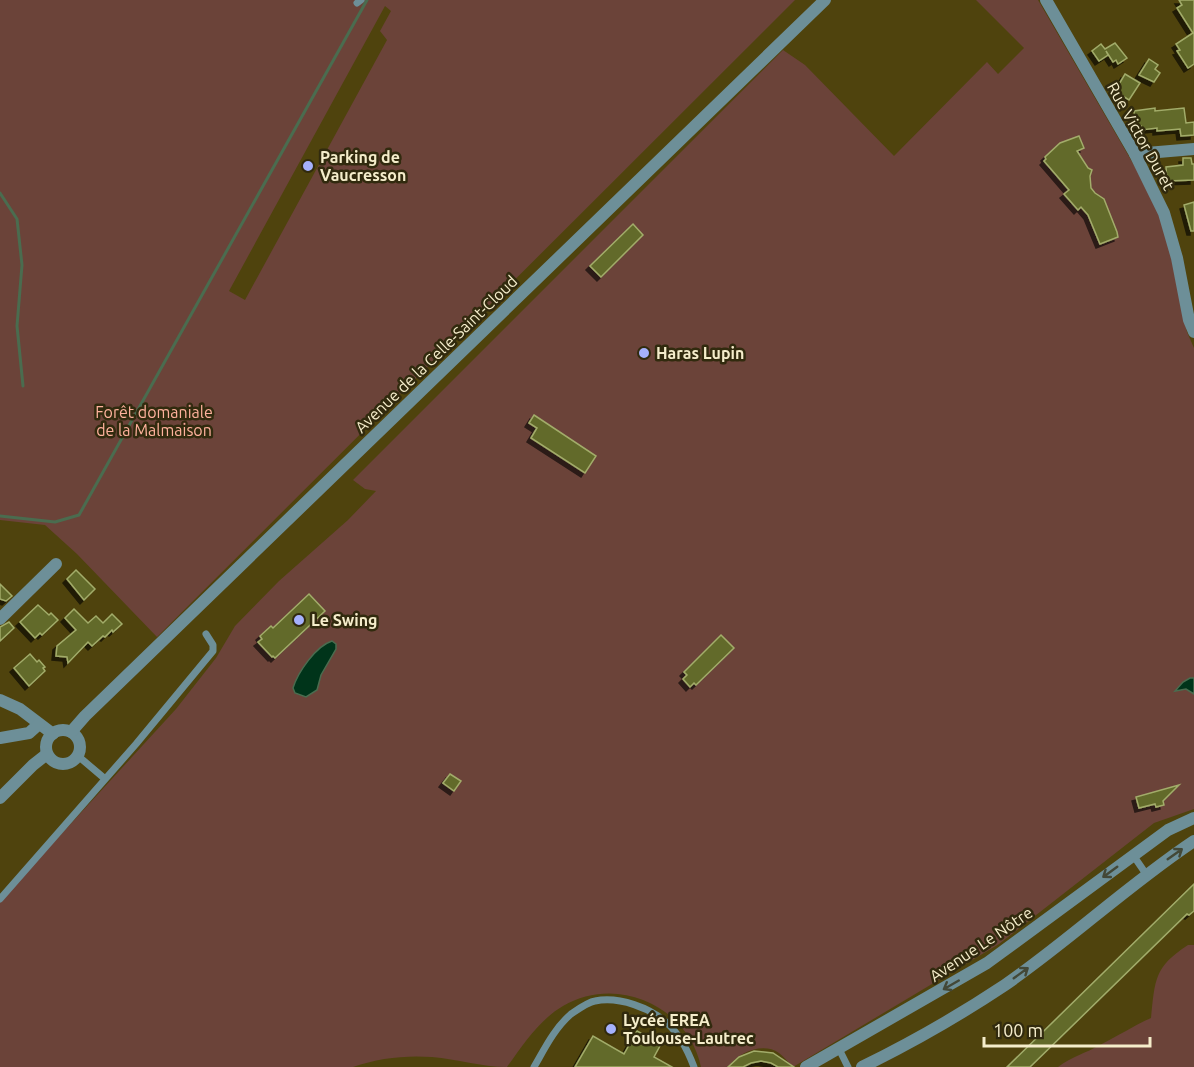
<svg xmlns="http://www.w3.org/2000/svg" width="1194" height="1067" viewBox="0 0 1194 1067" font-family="Ubuntu,sans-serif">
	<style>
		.green { fill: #6b4339; fill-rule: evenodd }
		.water { fill: #00341a; stroke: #4a6c4f; stroke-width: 1.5 }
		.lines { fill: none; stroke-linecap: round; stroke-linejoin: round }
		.stream { stroke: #4a6c4f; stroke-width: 3 }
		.building { fill: #626a29; stroke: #a2ac6a; stroke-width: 1.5; filter: url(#shadow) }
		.service { stroke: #6d8f98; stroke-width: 7 }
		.minor { stroke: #6d8f98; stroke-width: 12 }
		.tertiary { stroke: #6d8f98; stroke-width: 12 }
		.oneway { stroke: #434837 }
		.poi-dot { fill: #a5b1fc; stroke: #312a0e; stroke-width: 2 }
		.labels { text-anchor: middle; stroke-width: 5; stroke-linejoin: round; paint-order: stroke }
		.street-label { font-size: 16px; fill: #f5edcb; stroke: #312a0e }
		.poi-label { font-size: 16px; font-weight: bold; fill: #f5edcb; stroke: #312a0e; text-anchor: start }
		.park-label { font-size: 16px; fill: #ffb29d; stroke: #312a0e }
	</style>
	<defs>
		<filter id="shadow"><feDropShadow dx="-4" dy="4" stdDeviation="0" flood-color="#0009"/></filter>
	</defs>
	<rect width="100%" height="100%" fill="#4f430d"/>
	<g class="green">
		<path d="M 0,0 L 795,0 L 157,637 L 77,554 L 45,525 L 0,520 ZM 385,6 L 391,11 L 380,31 L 387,40 L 245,300 L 229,291 Z"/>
		<path d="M 976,0 L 1038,0 L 1142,179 L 1166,230 L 1181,307 L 1187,332 L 1194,348 L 1194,809 L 1154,823 L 999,944 L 793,1067 C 789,1063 784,1057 779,1053 C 763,1042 739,1052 728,1067 L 701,1067 C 688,1006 617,974 563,1006 C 539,1020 523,1045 507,1067 C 481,1067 457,1059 432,1057 C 406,1055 378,1058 353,1067 L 0,1067 L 0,901 L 176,709 L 216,658 L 235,626 L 279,581 L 348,520 L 376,491 L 365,489 L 353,480 L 783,50 L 805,65 L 894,156 L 987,62 L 998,74 L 1024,48 Z"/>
		<path d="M 1188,945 L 1194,945 L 1194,1067 L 1058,1067 C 1071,1057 1086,1053 1100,1045 C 1118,1036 1133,1026 1151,1018 C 1155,980 1154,967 1188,945 Z"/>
	</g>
	<g class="water">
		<path d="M 332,641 L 336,644 L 336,649 L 321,675 L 317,690 L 306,697 L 295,693 L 293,688 C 298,672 316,646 332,641 Z"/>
		<path d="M 1190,678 L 1194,678 L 1194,694 L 1186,689 L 1175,691 L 1183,682 Z"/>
	</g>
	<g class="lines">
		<g class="stream">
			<path d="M 0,193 L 17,219 L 22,265 L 17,326 L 23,386"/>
			<path d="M 0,516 L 55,522 L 79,515 L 367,0"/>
		</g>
	</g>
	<g class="building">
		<path d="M 1179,0 L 1194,0 L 1194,64 L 1188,68 L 1177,51 L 1180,50 L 1176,44 L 1193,33 L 1177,8 L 1182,5 Z"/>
		<path d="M 1115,43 L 1127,58 L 1118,64 L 1116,60 L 1113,62 L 1106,51 L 1108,55 L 1099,61 L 1092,51 L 1101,44 L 1105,49 Z"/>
		<path d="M 1149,59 L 1158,65 L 1155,69 L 1160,73 L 1154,82 L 1139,75 Z"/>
		<path d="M 1125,74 L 1140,83 L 1129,100 L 1115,91 Z"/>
		<path d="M 1155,108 L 1155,111 L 1184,108 L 1186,123 L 1194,122 L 1194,135 L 1181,136 L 1180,129 L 1157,131 L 1157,128 L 1141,130 L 1141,126 L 1136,127 L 1134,111 Z"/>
		<path d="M 1079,136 L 1084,148 L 1077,151 L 1088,168 L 1092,170 L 1090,176 L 1091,188 L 1095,193 L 1104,199 L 1117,232 L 1118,237 L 1100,244 L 1088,215 L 1081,207 L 1078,210 L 1064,194 L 1069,190 L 1044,161 L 1046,159 L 1045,157 L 1060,143 Z"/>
		<path d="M 1183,158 L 1191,158 L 1192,164 L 1194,164 L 1194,180 L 1167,181 L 1166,167 L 1183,165 Z"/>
		<path d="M 1194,202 L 1194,231 L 1191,231 L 1184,205 Z"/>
		<path d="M 633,224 L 643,235 L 601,277 L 590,266 Z"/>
		<path d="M 534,415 L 596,456 L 585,473 L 531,438 L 537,428 L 529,423 Z"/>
		<path d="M 76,570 L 95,589 L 84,600 L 67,579 Z"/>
		<path d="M 0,584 L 12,596 L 6,601 L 0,599 Z"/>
		<path d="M 309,594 L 325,611 L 275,658 L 273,656 L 272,657 L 258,642 L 262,639 L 260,636 L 271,626 L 273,628 Z"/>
		<path d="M 38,605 L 49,615 L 51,613 L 58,620 L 42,635 L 40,633 L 35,638 L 20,622 Z"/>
		<path d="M 74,609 L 88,623 L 96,616 L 103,623 L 112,614 L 122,624 L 113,632 L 112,630 L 105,637 L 103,636 L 92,646 L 88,642 L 68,663 L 67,657 L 56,656 L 57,646 L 76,630 L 65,618 Z"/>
		<path d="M 9,622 L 14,628 L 0,641 L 0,627 Z"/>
		<path d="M 721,635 L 734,648 L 696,685 L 694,683 L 690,687 L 683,679 L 687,675 L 684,672 Z"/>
		<path d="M 30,654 L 37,662 L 39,660 L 45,667 L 43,668 L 45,671 L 29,686 L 14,668 Z"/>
		<path d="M 450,774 L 461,781 L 454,791 L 443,783 Z"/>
		<path d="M 1179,785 L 1163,801 L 1164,805 L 1156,807 L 1155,804 L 1139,808 L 1136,797 Z"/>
		<path d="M 1194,884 L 1194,911 L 1189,915 L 1187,914 L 1030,1067 L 1007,1067 Z"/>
		<path d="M 637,1031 L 661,1044 L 654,1057 L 672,1067 L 575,1067 L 593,1036 L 624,1054 Z"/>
		<path d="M 754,1051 L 773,1053 L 794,1067 L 778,1067 L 771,1063 L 761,1061 L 751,1063 L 743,1067 L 728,1067 L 739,1057 Z"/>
	</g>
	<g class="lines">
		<g class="service">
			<path d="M 357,3 L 361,0"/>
			<path d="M 78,756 L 104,778"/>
			<path d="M 1133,855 L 1146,874"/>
			<path d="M 0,899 L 136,744 L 213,651 L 213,645 L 206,634"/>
			<path d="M 839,1049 L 848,1067"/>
			<path d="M 534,1067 C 545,1048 554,1029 571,1014 C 577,1010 588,1002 595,1001 C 619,996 651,1008 668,1024 C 681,1036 688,1051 694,1067"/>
		</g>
		<g class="minor">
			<path d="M 1135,154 L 1194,149"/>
			<path d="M 0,619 L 56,564"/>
			<path d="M 0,700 L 20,709 L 53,734"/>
			<circle cx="63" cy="747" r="17"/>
			<path d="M 71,732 L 85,716 L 825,0"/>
			<path d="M 0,738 L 29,733 L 39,724"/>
			<path d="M 0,798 L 33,765 L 47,754"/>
			<path d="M 806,1067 L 987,963 L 1168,830 L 1194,818"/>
			<path d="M 862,1067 C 911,1043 960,1015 1005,985 C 1070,940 1128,885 1194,841"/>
		</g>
		<path class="tertiary" d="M 1046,0 L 1135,154 L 1164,213 L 1177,258 L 1189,320 L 1194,332"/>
	</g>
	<defs><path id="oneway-shaft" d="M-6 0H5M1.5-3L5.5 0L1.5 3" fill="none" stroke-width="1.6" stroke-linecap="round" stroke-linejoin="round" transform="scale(1.5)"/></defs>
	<g class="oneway">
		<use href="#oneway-shaft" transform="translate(1175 854) rotate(-35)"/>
		<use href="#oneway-shaft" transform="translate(1110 872) rotate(144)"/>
		<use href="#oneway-shaft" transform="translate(1021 973) rotate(-36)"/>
		<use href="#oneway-shaft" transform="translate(951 985) rotate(150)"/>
	</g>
	<g class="poi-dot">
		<circle cx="308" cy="166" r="6"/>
		<circle cx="644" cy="353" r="6"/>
		<circle cx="299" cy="620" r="6"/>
		<circle cx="611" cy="1029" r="6"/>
	</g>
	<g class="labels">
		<g class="street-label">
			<text transform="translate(1141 136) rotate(61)" y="6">Rue Victor Duret</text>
			<text transform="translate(436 354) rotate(-44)" y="6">Avenue de la Celle-Saint-Cloud</text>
			<text transform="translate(981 944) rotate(-34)" y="6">Avenue Le Nôtre</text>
		</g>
		<g class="poi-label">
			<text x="320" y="163">Parking de<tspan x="320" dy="18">Vaucresson</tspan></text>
			<text x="656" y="359">Haras Lupin</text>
			<text x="311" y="626">Le Swing</text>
			<text x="623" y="1026">Lycée EREA<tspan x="623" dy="18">Toulouse-Lautrec</tspan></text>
		</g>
		<g class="park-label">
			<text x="154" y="418">Forêt domaniale<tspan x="154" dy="18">de la Malmaison</tspan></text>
		</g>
	</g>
	<path d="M984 1037v9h166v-9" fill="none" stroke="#f5edcb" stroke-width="3"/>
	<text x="993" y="1037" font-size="18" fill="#f5edcb" stroke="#312a0e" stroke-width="4.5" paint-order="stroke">100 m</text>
</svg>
